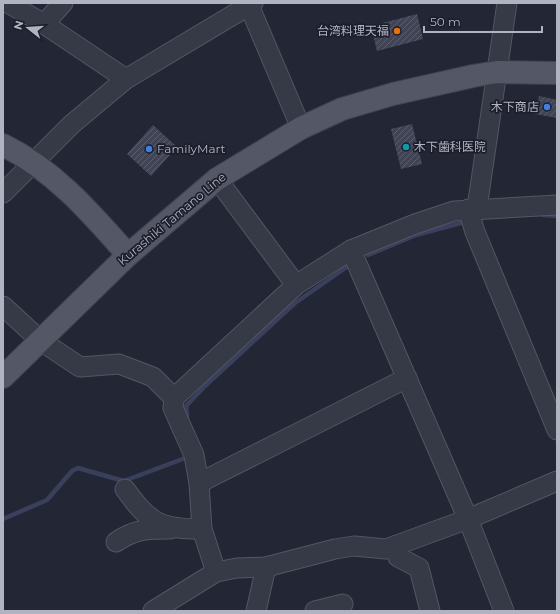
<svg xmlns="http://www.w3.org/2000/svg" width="560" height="614" viewBox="0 0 560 614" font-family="Montserrat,'Noto Sans JP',sans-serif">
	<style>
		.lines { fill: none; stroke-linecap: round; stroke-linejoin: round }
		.stream { stroke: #3a405c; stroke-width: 4.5 }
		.building { fill: url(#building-hatch) }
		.street-casing { stroke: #545664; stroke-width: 21 }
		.primary-casing { stroke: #40424f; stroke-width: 24 }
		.street { stroke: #363946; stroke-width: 19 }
		.primary { stroke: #545866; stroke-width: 22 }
		.food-dot { fill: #e8710a; stroke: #1c1e2b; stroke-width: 1.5 }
		.shop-dot { fill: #3f7fe0; stroke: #1c1e2b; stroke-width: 1.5 }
		.culture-dot { fill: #0f9aa8; stroke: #1c1e2b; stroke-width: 1.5 }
		.labels { text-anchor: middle; stroke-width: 3.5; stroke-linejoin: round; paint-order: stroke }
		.poi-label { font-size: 12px; fill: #b1b3c2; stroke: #1c1e2b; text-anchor: end }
		.street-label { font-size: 12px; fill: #b1b3c2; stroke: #1c1e2b }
	</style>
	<defs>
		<pattern id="building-hatch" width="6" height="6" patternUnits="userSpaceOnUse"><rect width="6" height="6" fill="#404455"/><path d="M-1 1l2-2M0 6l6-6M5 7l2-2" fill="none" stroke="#595d6c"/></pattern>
	</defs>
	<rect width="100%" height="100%" fill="#232735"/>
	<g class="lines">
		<g class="stream">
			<path d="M 543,215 L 557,216"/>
			<path d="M 368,255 L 416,235 L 468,221"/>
			<path d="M 187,416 L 186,406 L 206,385 L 295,303 L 348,266"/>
			<path d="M 3,519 L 47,500 L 72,471 L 78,468 L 124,481 L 188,457"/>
		</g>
	</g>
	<g class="building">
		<path d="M 417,14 L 423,39 L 377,51 L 371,26 Z"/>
		<path d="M 539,96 L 557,100 L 557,118 L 535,114 Z"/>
		<path d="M 412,124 L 422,164 L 401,169 L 391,129 Z"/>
		<path d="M 153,125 L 177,147 L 151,176 L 127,154 Z"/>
	</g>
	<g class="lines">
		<defs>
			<g id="street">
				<path d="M 8,3 L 44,24 L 126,79"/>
				<path d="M 248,3 L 301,128"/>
				<path d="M 44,24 L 63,3"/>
				<path d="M 217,179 L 296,285"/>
				<path d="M 3,193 L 72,124 L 126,79 L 253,3"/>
				<path d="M 477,208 L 507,3"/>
				<path d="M 468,209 L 475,232 L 557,430"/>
				<path d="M 351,250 L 468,519 L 504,611"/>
				<path d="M 3,306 L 41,341 L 80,367 L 119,364 L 153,377 L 174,398"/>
				<path d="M 199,483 L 407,378"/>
				<path d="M 125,489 C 149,523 160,529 202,529"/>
				<path d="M 116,542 C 135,529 147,529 170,529"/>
				<path d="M 395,546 L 398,557 L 419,568 L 430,611"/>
				<path d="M 216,572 L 202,529 L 199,483 L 194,455 L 173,408 L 174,398 L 296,285 L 351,250 L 415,224 L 454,211 L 557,205"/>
				<path d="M 153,611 L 216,572 L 237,568 L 266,567 L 335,549 L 354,546 L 386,549 L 468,519 L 557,481"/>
				<path d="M 256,611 L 266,567"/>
				<path d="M 315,611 L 343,604"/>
			</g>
			<g id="primary">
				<path d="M 3,145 C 54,170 91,213 128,255"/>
				<path d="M 3,377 L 128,255 L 217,179 L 301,128 L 342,109 L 393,94 L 473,76 L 497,72 L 557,73"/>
			</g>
		</defs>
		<use href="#street" class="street-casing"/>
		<use href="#primary" class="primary-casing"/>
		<use href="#street" class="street"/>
		<use href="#primary" class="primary"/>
	</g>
	<circle class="food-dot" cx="397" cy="31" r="4"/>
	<g class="shop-dot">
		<circle cx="547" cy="107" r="4"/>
		<circle cx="149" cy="149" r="4"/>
	</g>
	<circle class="culture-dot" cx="406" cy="147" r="4"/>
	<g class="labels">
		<g class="poi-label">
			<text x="389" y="35">台湾料理天福</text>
			<text x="539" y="111">木下商店</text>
			<text x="414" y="151" text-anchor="start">木下歯科医院</text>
			<text x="157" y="153" text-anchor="start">FamilyMart</text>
		</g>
		<g class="street-label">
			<text transform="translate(172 219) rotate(-40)" y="4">Kurashiki Tamano Line</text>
		</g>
	</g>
	<rect width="560" height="614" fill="none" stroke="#b1b3c2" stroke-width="8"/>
	<g transform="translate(28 28) rotate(287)" stroke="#1c1e2b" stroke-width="3" paint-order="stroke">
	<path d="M0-3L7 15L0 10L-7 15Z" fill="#b1b3c2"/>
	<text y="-6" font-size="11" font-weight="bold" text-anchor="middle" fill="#b1b3c2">N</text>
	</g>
	<path d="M424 26v6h118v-6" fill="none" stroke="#b1b3c2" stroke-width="2"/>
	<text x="430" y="26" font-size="12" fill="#b1b3c2" stroke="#1c1e2b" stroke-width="3" paint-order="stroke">50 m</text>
</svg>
